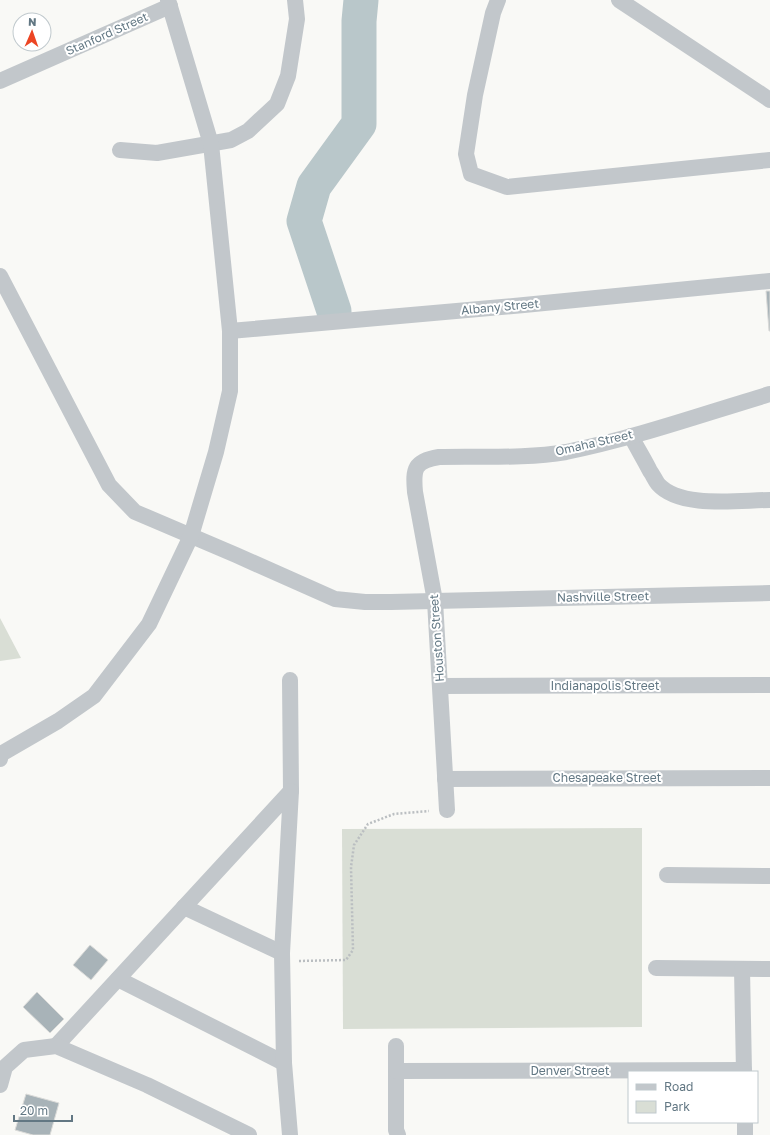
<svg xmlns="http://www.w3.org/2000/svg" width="770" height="1135" viewBox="0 0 770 1135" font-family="'Golos Text',sans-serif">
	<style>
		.green { fill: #d9ded5 }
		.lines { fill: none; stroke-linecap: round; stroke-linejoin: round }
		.river { stroke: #b9c7ca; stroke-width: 35 }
		.building { fill: #a8b3b8; stroke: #dbdbd9 }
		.path { stroke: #babec1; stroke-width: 2.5; stroke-dasharray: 2 2; stroke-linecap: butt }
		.minor { stroke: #c2c7cb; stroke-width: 16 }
		.labels { text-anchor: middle; stroke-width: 4; stroke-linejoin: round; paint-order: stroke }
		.street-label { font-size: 12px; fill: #627783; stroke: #fff }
	</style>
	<rect width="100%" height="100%" fill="#f9f9f6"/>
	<g class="green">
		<path d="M 0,618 L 21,658 L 0,661 Z"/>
		<path d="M 642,828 L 642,1027 L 343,1029 L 342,829 Z"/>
	</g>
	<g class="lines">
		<path class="river" d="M 334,311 L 304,221 L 314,186 L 359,124 L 359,21 L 361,0"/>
	</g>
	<g class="building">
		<path d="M 766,291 L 770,291 L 770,331 L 769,331 Z"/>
		<path d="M 90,945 L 108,960 L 91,980 L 73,965 Z"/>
		<path d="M 37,992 L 64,1019 L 50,1033 L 23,1007 Z"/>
		<path d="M 26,1094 L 59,1103 L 50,1135 L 33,1135 L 15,1130 Z"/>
	</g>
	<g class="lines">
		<path class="path" d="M 299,961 L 346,960 L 353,950 L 351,867 L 354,845 L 368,824 L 394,814 L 429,811"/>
		<g class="minor">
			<path d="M 498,0 L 493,13 L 475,95 L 466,154 L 471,174 L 507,187 L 770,160"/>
			<path d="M 619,0 L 770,100"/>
			<path d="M 0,81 L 170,6"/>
			<path d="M 120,150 L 157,153 L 231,140 L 248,131 L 277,104 L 288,76 L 297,19 L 295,0"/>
			<path d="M 0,276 L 109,485 L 135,512 L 236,555 L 335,599 L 365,602 L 391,602 L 770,593"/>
			<path d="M 230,331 L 524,305 L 770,281"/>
			<path d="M 631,436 C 637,448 644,459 650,471 C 653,475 655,480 658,484 C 680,509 739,500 770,500"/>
			<path d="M 290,680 L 291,791"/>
			<path d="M 440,686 L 770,685"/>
			<path d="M 0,759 L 1,754 L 58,721 L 94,696 L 149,624 L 191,536 L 216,452 L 230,391 L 230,331 L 211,144 L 168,0"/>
			<path d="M 445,779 L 770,778"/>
			<path d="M 447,810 L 435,601 L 415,492 C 413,469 414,461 439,457 C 480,456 526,459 566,452 C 635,438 703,414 770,394"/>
			<path d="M 667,875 L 770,876"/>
			<path d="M 184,907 L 282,953"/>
			<path d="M 656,968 L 770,969"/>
			<path d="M 742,969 L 744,1072"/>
			<path d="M 118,979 L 284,1063"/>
			<path d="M 56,1046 L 291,791 L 282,953 L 284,1063 L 290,1135"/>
			<path d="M 396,1046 L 396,1130 L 398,1135"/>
			<path d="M 396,1071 L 744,1070"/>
			<path d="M 0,1085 L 5,1067 L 24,1050 L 56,1046 L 147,1085 L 249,1135"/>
			<path d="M 745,1122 L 745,1135"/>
		</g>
	</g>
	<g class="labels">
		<g class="street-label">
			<text transform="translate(107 34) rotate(-24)" y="4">Stanford Street</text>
			<text transform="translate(500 307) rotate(-5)" y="4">Albany Street</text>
			<text transform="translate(594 443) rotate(-13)" y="4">Omaha Street</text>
			<text transform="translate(603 597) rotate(-1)" y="4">Nashville Street</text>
			<text transform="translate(437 638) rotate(-94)" y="4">Houston Street</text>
			<text x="605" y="690">Indianapolis Street</text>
			<text x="607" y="782">Chesapeake Street</text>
			<text x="570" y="1075">Denver Street</text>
		</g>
	</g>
	<rect x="628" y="1071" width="130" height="52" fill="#ffffff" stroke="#c0c9cd"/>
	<rect x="636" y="1084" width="20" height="6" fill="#c2c7cb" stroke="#c0c9cd"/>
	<text x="664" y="1091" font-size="12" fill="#627783">Road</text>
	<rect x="636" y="1101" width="20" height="12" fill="#d9ded5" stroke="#c0c9cd"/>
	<text x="664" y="1111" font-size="12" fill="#627783">Park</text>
	<g transform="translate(32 32) rotate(2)"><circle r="19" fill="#ffffff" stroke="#c0c9cd"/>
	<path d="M0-3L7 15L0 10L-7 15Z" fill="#ec4523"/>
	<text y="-6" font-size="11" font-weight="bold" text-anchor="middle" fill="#627783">N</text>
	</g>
	<path d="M14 1115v6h58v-6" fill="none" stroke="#627783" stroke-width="2"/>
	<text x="20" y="1115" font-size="12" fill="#627783" stroke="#ffffff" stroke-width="3" paint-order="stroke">20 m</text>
</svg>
